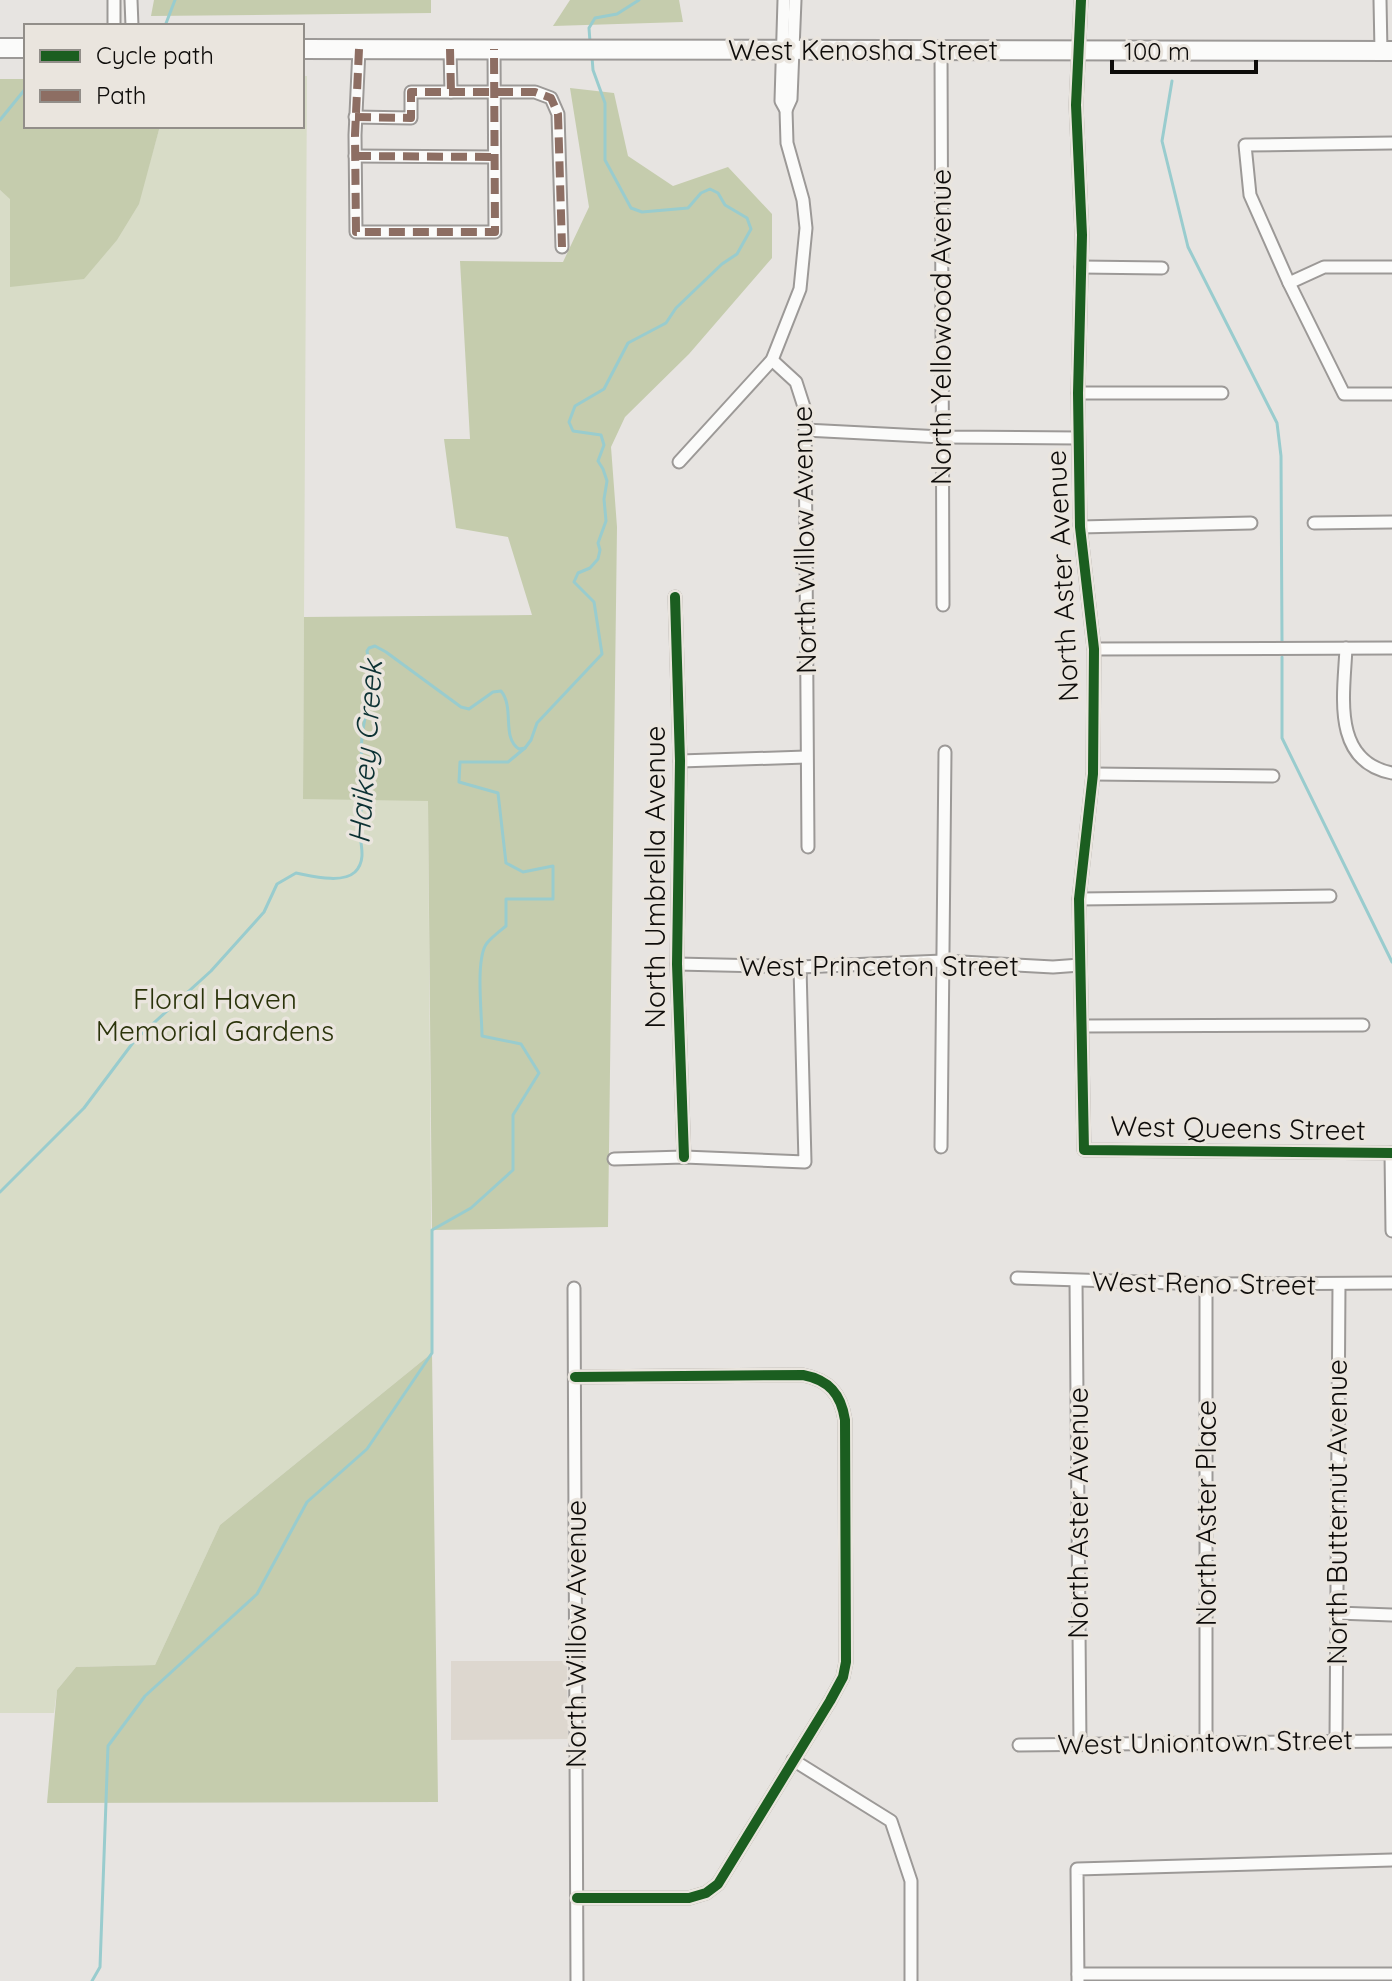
<svg xmlns="http://www.w3.org/2000/svg" width="1392" height="1981" viewBox="0 0 1392 1981" font-family="Quicksand,sans-serif">
	<style>
		.built { fill: #ddd7cf }
		.green { fill: #d8dcc7 }
		.forest { fill: #c5ccad }
		.lines { fill: none; stroke-linecap: round; stroke-linejoin: round }
		.stream { stroke: #99ccce; stroke-width: 3 }
		.minor-casing { stroke: #9c9997; stroke-width: 15 }
		.primary-casing { stroke: #9c9997; stroke-width: 22 }
		.minor { stroke: #fbfbfa; stroke-width: 11 }
		.primary { stroke: #fbfbfa; stroke-width: 18 }
		.quiet { stroke: #8d6e63; stroke-width: 8; stroke-dasharray: 16 8; stroke-linecap: butt }
		.cycleway-casing { stroke: #eae5de; stroke-width: 15 }
		.cycleway { stroke: #1b5e20; stroke-width: 10 }
		.labels { text-anchor: middle; stroke-width: 7; stroke-linejoin: round; paint-order: stroke }
		.street-label { font-size: 28px; fill: #0e0c0a; stroke: #eae5de }
		.park-label { font-size: 28px; fill: #2a330a; stroke: #eae5de }
		.water-label { font-size: 30px; font-style: italic; fill: #0b3133; stroke: #eae5de }
	</style>
	<rect width="100%" height="100%" fill="#e7e4e1"/>
	<path class="built" d="M 451,1661 L 567,1661 L 568,1739 L 451,1740 Z"/>
	<path class="green" d="M 302,76 L 307,76 L 303,798 L 428,800 L 432,1353 L 220,1525 L 155,1665 L 76,1667 L 57,1690 L 54,1713 L 0,1713 L 0,190 L 10,198 L 10,287 L 138,204 L 160,126 L 302,126 Z"/>
	<g class="forest">
		<path d="M 154,0 L 431,0 L 431,13 L 151,16 Z"/>
		<path d="M 570,0 L 679,0 L 683,22 L 553,26 Z"/>
		<path d="M 0,79 L 26,79 L 26,126 L 160,126 L 139,204 L 117,240 L 84,279 L 10,287 L 10,199 L 0,190 Z"/>
		<path d="M 570,88 L 614,93 L 628,156 L 673,186 L 728,167 L 772,214 L 772,258 L 689,354 L 625,417 L 611,447 L 617,527 L 608,1227 L 432,1230 L 428,801 L 303,799 L 304,617 L 532,615 L 508,537 L 456,528 L 444,439 L 470,439 L 460,261 L 563,262 L 589,207 Z"/>
		<path d="M 432,1353 L 438,1802 L 47,1803 L 57,1690 L 76,1667 L 155,1665 L 220,1525 Z"/>
	</g>
	<g class="lines">
		<g class="stream">
			<path d="M 165,26 L 175,0"/>
			<path d="M 590,42 L 589,28 L 595,18 L 617,14 L 639,0"/>
			<path d="M 1172,81 L 1162,141 L 1188,247 L 1277,423 L 1281,456 L 1282,641"/>
			<path d="M 0,120 L 26,88"/>
			<path d="M 1282,657 L 1282,738 L 1392,962"/>
			<path d="M 0,1192 L 84,1108 L 135,1040 L 211,971 L 264,912 L 277,884 L 296,873 C 312,876 342,884 355,872 C 368,859 359,841 359,825 C 359,807 366,800 368,784 C 369,775 363,769 362,761 C 359,736 367,712 371,688 C 373,675 369,664 367,651 L 369,648 L 375,646 L 386,652 L 461,707 L 469,709 L 493,692 L 501,691 C 515,708 501,737 519,749 L 525,748 L 531,740 L 537,723 L 602,654 L 594,602 L 574,582 L 578,573 L 590,568 L 598,559 L 600,550 L 598,543 L 606,521 L 604,499 L 607,481 L 603,469 L 598,461 L 604,445 L 601,435 L 573,431 L 569,422 L 575,406 L 604,389 L 628,343 L 666,323 L 676,308 L 722,264 L 737,254 L 751,229 L 747,218 L 725,205 L 718,193 L 710,189 L 701,193 L 688,208 L 642,212 L 631,208 L 605,160 L 605,103 L 593,70 L 592,57"/>
			<path d="M 92,1981 L 100,1967 L 108,1746 L 145,1696 L 257,1594 L 307,1502 L 367,1449 L 432,1353 L 432,1230 L 471,1208 L 513,1170 L 513,1115 L 539,1073 L 521,1044 L 482,1036 C 482,1015 475,958 487,943 C 492,937 500,931 506,926 L 506,899 L 553,899 L 553,866 L 523,872 L 506,863 L 498,793 L 459,782 L 460,762 L 508,762 L 525,748"/>
		</g>
		<defs>
			<g id="minor">
				<path d="M 131,0 L 132,26"/>
				<path d="M 1081,0 L 1076,105 L 1082,235 L 1078,393 L 1080,527 L 1094,649 L 1093,774 L 1079,899 L 1084,1150 L 1392,1153"/>
				<path d="M 1380,0 L 1381,51"/>
				<path d="M 114,26 L 114,0"/>
				<path d="M 359,49 L 355,135 L 356,232 L 495,232 L 494,49"/>
				<path d="M 450,49 L 451,92"/>
				<path d="M 941,50 L 943,605"/>
				<path d="M 786,110 L 791,99 L 795,0"/>
				<path d="M 355,117 L 411,118 L 411,92 L 535,92 L 551,98 L 558,114 L 562,247"/>
				<path d="M 1392,143 L 1245,145 L 1250,195 L 1289,283 L 1344,394 L 1392,394"/>
				<path d="M 355,156 L 494,157"/>
				<path d="M 1081,267 L 1162,268"/>
				<path d="M 1289,283 L 1324,267 L 1392,267"/>
				<path d="M 772,360 L 796,382 L 805,410 L 808,847"/>
				<path d="M 1078,393 L 1222,393"/>
				<path d="M 805,430 L 942,437 L 1078,438"/>
				<path d="M 679,462 L 772,360 L 800,289 L 806,228 L 803,200 L 787,143 L 786,110 L 781,101 L 784,0"/>
				<path d="M 1314,523 L 1392,522"/>
				<path d="M 1080,527 L 1251,523"/>
				<path d="M 675,597 L 680,761 L 677,964 L 684,1157"/>
				<path d="M 1346,648 C 1344,694 1331,761 1392,773"/>
				<path d="M 1094,649 L 1392,648"/>
				<path d="M 680,761 L 806,757"/>
				<path d="M 1093,774 L 1273,776"/>
				<path d="M 1079,899 L 1330,896"/>
				<path d="M 677,964 L 800,967 L 943,961 L 1053,967 L 1080,965"/>
				<path d="M 1083,1026 L 1363,1025"/>
				<path d="M 941,1147 L 945,752"/>
				<path d="M 1391,1153 L 1392,1231"/>
				<path d="M 614,1159 L 684,1157 L 805,1162 L 800,967"/>
				<path d="M 1017,1278 L 1206,1284 L 1392,1283"/>
				<path d="M 1076,1281 L 1080,1745"/>
				<path d="M 1206,1284 L 1206,1742"/>
				<path d="M 574,1288 L 577,1981"/>
				<path d="M 575,1377 L 803,1375 C 829,1380 841,1394 845,1420 L 846,1662 L 843,1677 L 830,1701 L 718,1884 L 706,1893 L 689,1898 L 577,1898"/>
				<path d="M 1337,1613 L 1392,1615"/>
				<path d="M 1336,1740 L 1339,1284"/>
				<path d="M 1019,1745 L 1392,1741"/>
				<path d="M 793,1760 L 891,1821 L 911,1881 L 911,1981"/>
				<path d="M 1078,1974 L 1392,1974"/>
				<path d="M 1078,1981 L 1077,1869 L 1392,1860"/>
			</g>
			<g id="primary">
				<path d="M 0,48 L 26,48"/>
				<path d="M 302,49 L 1392,51"/>
			</g>
		</defs>
		<use href="#minor" class="minor-casing"/>
		<use href="#primary" class="primary-casing"/>
		<use href="#minor" class="minor"/>
		<use href="#primary" class="primary"/>
		<g class="quiet">
			<path d="M 359,49 L 355,135 L 356,232 L 495,232 L 494,49"/>
			<path d="M 450,49 L 451,92"/>
			<path d="M 355,117 L 411,118 L 411,92 L 535,92 L 551,98 L 558,114 L 562,247"/>
			<path d="M 355,156 L 494,157"/>
		</g>
		<defs>
			<g id="cycleway">
				<path d="M 1081,0 L 1076,105 L 1082,235 L 1078,393 L 1080,527 L 1094,649 L 1093,774 L 1079,899 L 1084,1150 L 1392,1153"/>
				<path d="M 675,597 L 680,761 L 677,964 L 684,1157"/>
				<path d="M 575,1377 L 803,1375 C 829,1380 841,1394 845,1420 L 846,1662 L 843,1677 L 830,1701 L 718,1884 L 706,1893 L 689,1898 L 577,1898"/>
			</g>
		</defs>
		<use href="#cycleway" class="cycleway-casing"/>
		<use href="#cycleway" class="cycleway"/>
	</g>
	<g class="labels">
		<g class="street-label">
			<text x="863" y="60">West Kenosha Street</text>
			<text transform="translate(941 327) rotate(-90)" y="10">North Yellowood Avenue</text>
			<text transform="translate(804 540) rotate(-91)" y="10">North Willow Avenue</text>
			<text transform="translate(1062 576) rotate(-93)" y="10">North Aster Avenue</text>
			<text transform="translate(655 877) rotate(-90)" y="10">North Umbrella Avenue</text>
			<text x="879" y="976">West Princeton Street</text>
			<text transform="translate(1238 1128) rotate(1)" y="10">West Queens Street</text>
			<text transform="translate(1204 1283) rotate(1)" y="10">West Reno Street</text>
			<text transform="translate(1337 1512) rotate(-90)" y="10">North Butternut Avenue</text>
			<text transform="translate(1078 1513) rotate(-90)" y="10">North Aster Avenue</text>
			<text transform="translate(1206 1513) rotate(-90)" y="10">North Aster Place</text>
			<text transform="translate(576 1634) rotate(-90)" y="10">North Willow Avenue</text>
			<text transform="translate(1205 1742) rotate(-1)" y="10">West Uniontown Street</text>
		</g>
		<g class="park-label">
			<text x="215" y="1009">Floral Haven<tspan x="215" dy="32">Memorial Gardens</tspan></text>
		</g>
		<g class="water-label">
			<text transform="translate(366 752) rotate(-86)" y="10">Haikey Creek</text>
		</g>
	</g>
	<rect x="24" y="24" width="280" height="104" fill="#eae5de" stroke="#928e89" stroke-width="2"/>
	<rect x="40" y="50" width="40" height="12" fill="#1b5e20" stroke="#928e89" stroke-width="2"/>
	<text x="96" y="64" font-size="24" fill="#0e0c0a">Cycle path</text>
	<rect x="40" y="90" width="40" height="12" fill="#8d6e63" stroke="#928e89" stroke-width="2"/>
	<text x="96" y="104" font-size="24" fill="#0e0c0a">Path</text>
	<path d="M1112 60v12h144v-12" fill="none" stroke="#0e0c0a" stroke-width="4"/>
	<text x="1124" y="60" font-size="24" fill="#0e0c0a" stroke="#eae5de" stroke-width="6" paint-order="stroke">100 m</text>
</svg>
